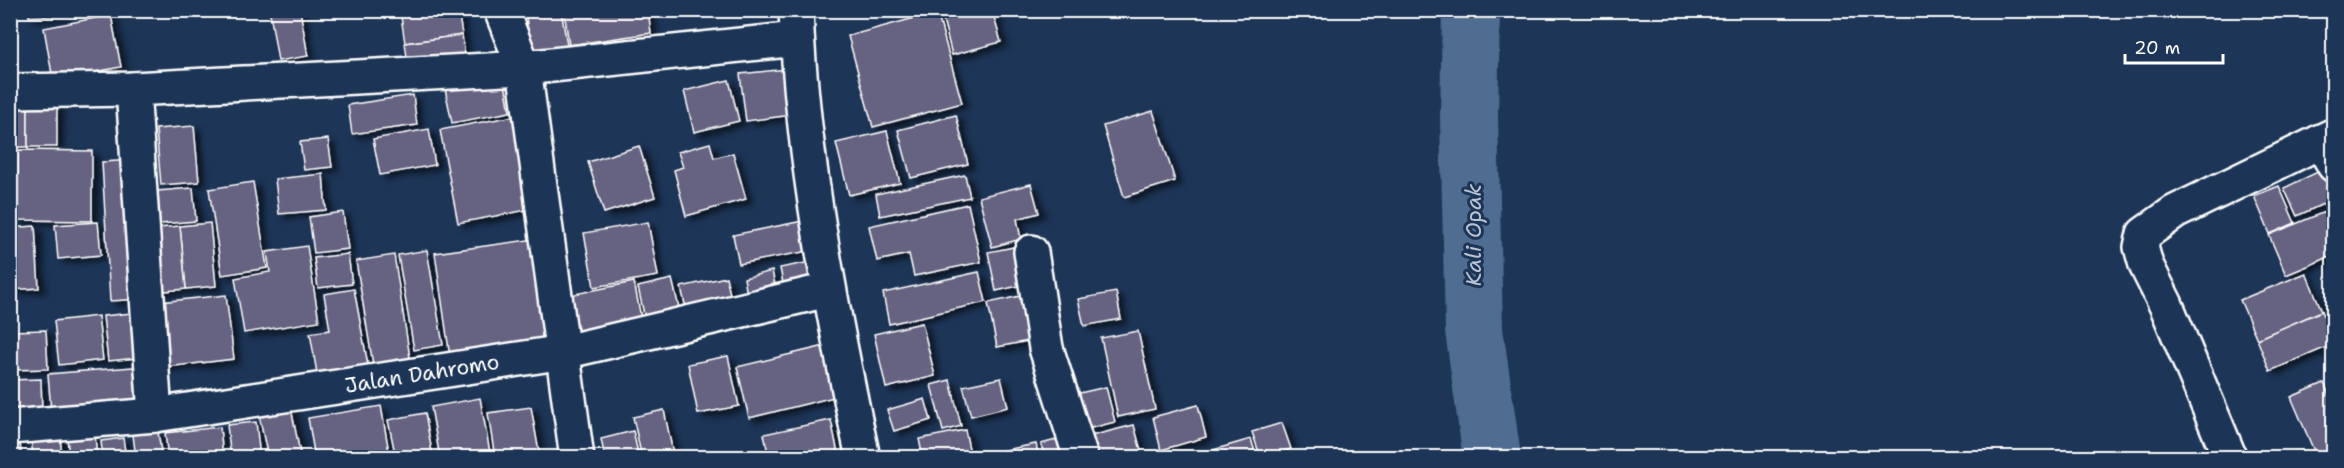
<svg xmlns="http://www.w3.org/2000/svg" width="2344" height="468" viewBox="0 0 2344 468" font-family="'Shantell Sans',sans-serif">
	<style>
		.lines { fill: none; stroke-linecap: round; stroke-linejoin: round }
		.river { stroke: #506d90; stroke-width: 58 }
		.building { fill: #666281; stroke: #fff; stroke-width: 1.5; filter: url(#shadow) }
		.street-casing { stroke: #fff; stroke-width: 38 }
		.secondary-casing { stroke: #fff; stroke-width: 38 }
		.street { stroke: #1d3557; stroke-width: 33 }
		.secondary { stroke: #1d3557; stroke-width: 33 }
		.labels { text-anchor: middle; stroke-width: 6; stroke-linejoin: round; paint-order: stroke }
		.street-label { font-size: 21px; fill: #fff; stroke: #1d3557 }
		.water-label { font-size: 22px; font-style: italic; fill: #b9c5d3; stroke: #1d3557 }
	</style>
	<defs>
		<filter id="shadow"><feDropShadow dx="6" dy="4" stdDeviation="3" flood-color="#0009"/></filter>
	</defs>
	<rect width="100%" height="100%" fill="#1d3557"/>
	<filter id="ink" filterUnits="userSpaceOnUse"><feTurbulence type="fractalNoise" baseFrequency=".0167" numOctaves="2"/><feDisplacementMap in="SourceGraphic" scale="12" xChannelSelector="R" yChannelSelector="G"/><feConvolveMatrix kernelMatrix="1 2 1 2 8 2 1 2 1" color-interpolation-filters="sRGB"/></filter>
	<g filter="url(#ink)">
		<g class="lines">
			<path class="river" d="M 1471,10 L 1469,117 L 1474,330 L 1492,458"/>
		</g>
		<g class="building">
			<path d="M 29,10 L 70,10 L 70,15 L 29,17 Z"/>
			<path d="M 91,10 L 119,10 L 91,14 Z"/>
			<path d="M 283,10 L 300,10 L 308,56 L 278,61 L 270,13 Z"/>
			<path d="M 400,10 L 458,10 L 462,35 L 405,43 Z"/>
			<path d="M 561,10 L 568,51 L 532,56 L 525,11 Z"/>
			<path d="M 564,10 L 648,10 L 651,33 L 569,45 Z"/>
			<path d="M 992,10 L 1001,42 L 952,55 L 941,11 Z"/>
			<path d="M 937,12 L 962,103 L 873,127 L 848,36 Z"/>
			<path d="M 111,15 L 121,67 L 53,80 L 44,28 Z"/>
			<path d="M 462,35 L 466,63 L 409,71 L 405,43 Z"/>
			<path d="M 787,69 L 792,115 L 746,121 L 740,74 Z"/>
			<path d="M 503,72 L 510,112 L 452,123 L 444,84 Z"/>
			<path d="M 729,80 L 739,121 L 694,132 L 684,91 Z"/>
			<path d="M 413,95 L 417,125 L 352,134 L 348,105 Z"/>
			<rect x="10" y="105" width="18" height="42"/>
			<rect x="28" y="105" width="29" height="42"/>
			<path d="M 1153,111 L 1175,181 L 1124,197 L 1103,126 Z"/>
			<path d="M 520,115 L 538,208 L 458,223 L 440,130 Z"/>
			<path d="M 956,115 L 968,164 L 911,178 L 898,130 Z"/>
			<path d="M 194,126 L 199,182 L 161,185 L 156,129 Z"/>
			<path d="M 429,129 L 435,165 L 380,175 L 373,139 Z"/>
			<path d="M 887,131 L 900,183 L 849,195 L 836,143 Z"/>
			<path d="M 328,139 L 332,167 L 304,170 L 300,142 Z"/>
			<path d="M 710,143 L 714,158 L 733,153 L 746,199 L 686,216 L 674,170 L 683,167 L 678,152 Z"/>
			<path d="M 639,146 L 655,197 L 604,213 L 588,162 Z"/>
			<path d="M 18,150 L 92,151 L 92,221 L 18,220 Z"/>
			<path d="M 134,160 L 142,299 L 110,301 L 102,162 Z"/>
			<path d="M 2326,168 L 2334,185 L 2334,199 L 2297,216 L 2284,188 Z"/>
			<path d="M 323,174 L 326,210 L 279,214 L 275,179 Z"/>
			<path d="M 965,175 L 970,197 L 880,216 L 876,194 Z"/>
			<path d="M 253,182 L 267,268 L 222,275 L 209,189 Z"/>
			<path d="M 1031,184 L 1039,213 L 1017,219 L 1021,239 L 992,247 L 979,197 Z"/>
			<path d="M 2279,186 L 2295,223 L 2270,234 L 2254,196 Z"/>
			<path d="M 193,188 L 196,221 L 148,225 L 145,192 Z"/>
			<path d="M 968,204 L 981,262 L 914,276 L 909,254 L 877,261 L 869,226 Z"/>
			<path d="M 2334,208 L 2334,255 L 2286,275 L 2269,235 Z"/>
			<path d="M 343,212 L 348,249 L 314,253 L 309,217 Z"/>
			<path d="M 803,221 L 809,251 L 739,264 L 733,235 Z"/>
			<path d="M 98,222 L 101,255 L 58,259 L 55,225 Z"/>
			<path d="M 648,222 L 658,276 L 594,287 L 584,233 Z"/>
			<path d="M 210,223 L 216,286 L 186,289 L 180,226 Z"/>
			<path d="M 35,226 L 39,288 L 10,290 L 10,228 Z"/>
			<path d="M 180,226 L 186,289 L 154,292 L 148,229 Z"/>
			<path d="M 543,238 L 558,342 L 450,357 L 435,253 Z"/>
			<path d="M 307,246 L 319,321 L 244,333 L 235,278 L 270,272 L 267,252 Z"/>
			<path d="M 1019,246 L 1027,284 L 996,291 L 988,252 Z"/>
			<path d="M 427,250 L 443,345 L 414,350 L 398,255 Z"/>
			<path d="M 348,254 L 352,284 L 318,288 L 314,258 Z"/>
			<path d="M 394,255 L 412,371 L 375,377 L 356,261 Z"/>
			<path d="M 816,261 L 821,286 L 785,293 L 780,268 Z"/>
			<path d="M 772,271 L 778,299 L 749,306 L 744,278 Z"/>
			<path d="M 979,272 L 986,302 L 889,324 L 883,293 Z"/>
			<path d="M 2306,273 L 2322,311 L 2257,339 L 2240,300 Z"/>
			<path d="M 726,277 L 733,307 L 688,317 L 681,287 Z"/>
			<path d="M 672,279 L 682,320 L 647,328 L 638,287 Z"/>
			<path d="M 634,282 L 643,328 L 574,342 L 565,296 Z"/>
			<path d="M 354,289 L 370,376 L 319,385 L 310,333 L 330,330 L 324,294 Z"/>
			<path d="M 1116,292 L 1121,319 L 1084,326 L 1078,299 Z"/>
			<path d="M 1030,294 L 1039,339 L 997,347 L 988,303 Z"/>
			<path d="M 226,295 L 234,359 L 158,368 L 150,303 Z"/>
			<path d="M 2322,311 L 2334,338 L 2334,344 L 2270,371 L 2257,339 Z"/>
			<path d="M 142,312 L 147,357 L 108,361 L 103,316 Z"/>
			<path d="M 98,316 L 103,360 L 59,365 L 54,321 Z"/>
			<path d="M 922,323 L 935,376 L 886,388 L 874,334 Z"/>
			<path d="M 46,330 L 48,369 L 10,370 L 10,331 Z"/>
			<path d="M 1138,331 L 1155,409 L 1118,417 L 1101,338 Z"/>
			<path d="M 825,346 L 838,396 L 749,418 L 737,367 Z"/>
			<path d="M 728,356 L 739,406 L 698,414 L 688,364 Z"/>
			<path d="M 145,366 L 148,403 L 51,411 L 48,374 Z"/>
			<path d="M 1001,378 L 1008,407 L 971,416 L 963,386 Z"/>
			<path d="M 41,379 L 42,412 L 10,413 L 10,380 Z"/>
			<path d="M 950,380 L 961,426 L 943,431 L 931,385 Z"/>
			<path d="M 2324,383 L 2334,406 L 2334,458 L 2317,458 L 2291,397 Z"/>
			<path d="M 1106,387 L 1115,422 L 1079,431 L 1071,395 Z"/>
			<path d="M 480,398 L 491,458 L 440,458 L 431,407 Z"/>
			<path d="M 925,399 L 931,420 L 894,431 L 887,410 Z"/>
			<path d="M 290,403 L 301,458 L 268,458 L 258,410 Z"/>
			<path d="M 1198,405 L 1206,437 L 1161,450 L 1153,417 Z"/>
			<path d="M 381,406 L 390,458 L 315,458 L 308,418 Z"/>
			<path d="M 531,407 L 540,458 L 495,458 L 488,413 Z"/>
			<path d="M 664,410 L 674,458 L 642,458 L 633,417 Z"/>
			<path d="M 425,413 L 433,458 L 396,458 L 388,420 Z"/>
			<path d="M 831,420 L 839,458 L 769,458 L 764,434 Z"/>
			<path d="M 256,422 L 260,458 L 231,458 L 227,425 Z"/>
			<path d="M 1282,423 L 1291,449 L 1261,458 L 1252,432 Z"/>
			<path d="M 1134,425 L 1143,458 L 1088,458 L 1083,438 Z"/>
			<path d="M 220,427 L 223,458 L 168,458 L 165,433 Z"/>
			<path d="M 965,430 L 971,458 L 923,458 L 919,439 Z"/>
			<path d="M 633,431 L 639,458 L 605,458 L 601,439 Z"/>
			<path d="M 158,432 L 162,458 L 136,458 L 133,435 Z"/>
			<path d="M 95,434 L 97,458 L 69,458 L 67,437 Z"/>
			<path d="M 60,435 L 62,458 L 33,458 L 31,436 Z"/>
			<path d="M 1071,436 L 1076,458 L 1045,458 L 1041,444 Z"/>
			<path d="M 123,438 L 126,458 L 103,458 L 101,441 Z"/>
			<path d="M 10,439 L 20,439 L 21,458 L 10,458 Z"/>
			<path d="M 1251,439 L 1257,458 L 1208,458 L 1206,452 Z"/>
			<path d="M 1036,444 L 1039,458 L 976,458 L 975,456 Z"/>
		</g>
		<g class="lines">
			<defs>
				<g id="street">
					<path d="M 501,10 L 524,68 L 577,458"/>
					<path d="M 133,89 L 155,415"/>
					<path d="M 10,91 L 133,89 L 524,68 L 797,39"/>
					<path d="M 2321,141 L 2334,165"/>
					<path d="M 1031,252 L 1046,348 L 1081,458"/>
					<path d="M 10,427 L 155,415 L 564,352 L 828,290"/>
					<path d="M 2230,458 L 2166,305 L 2146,265 L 2141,247 L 2144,234 L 2175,212 L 2334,135"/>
				</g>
				<path id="secondary" d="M 796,10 C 802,161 832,310 863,458"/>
			</defs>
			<use href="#street" class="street-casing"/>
			<use href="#secondary" class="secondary-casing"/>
			<use href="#street" class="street"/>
			<use href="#secondary" class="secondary"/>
		</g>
	</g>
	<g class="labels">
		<g class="street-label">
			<text transform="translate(422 374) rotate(-9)" y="7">Jalan Dahromo</text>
		</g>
		<g class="water-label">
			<text transform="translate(1473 235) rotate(-90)" y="8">Kali Opak</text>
		</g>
	</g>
	<rect width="2344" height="468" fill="none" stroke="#1d3557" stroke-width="36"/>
	<rect x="18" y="18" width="2308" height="432" fill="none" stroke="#fff" stroke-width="2" filter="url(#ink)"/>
	<path d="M2125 54v9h98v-9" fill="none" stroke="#ffffff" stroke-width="3"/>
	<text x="2134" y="54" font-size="18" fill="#ffffff" stroke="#1d3557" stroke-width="4.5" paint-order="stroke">20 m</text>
</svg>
